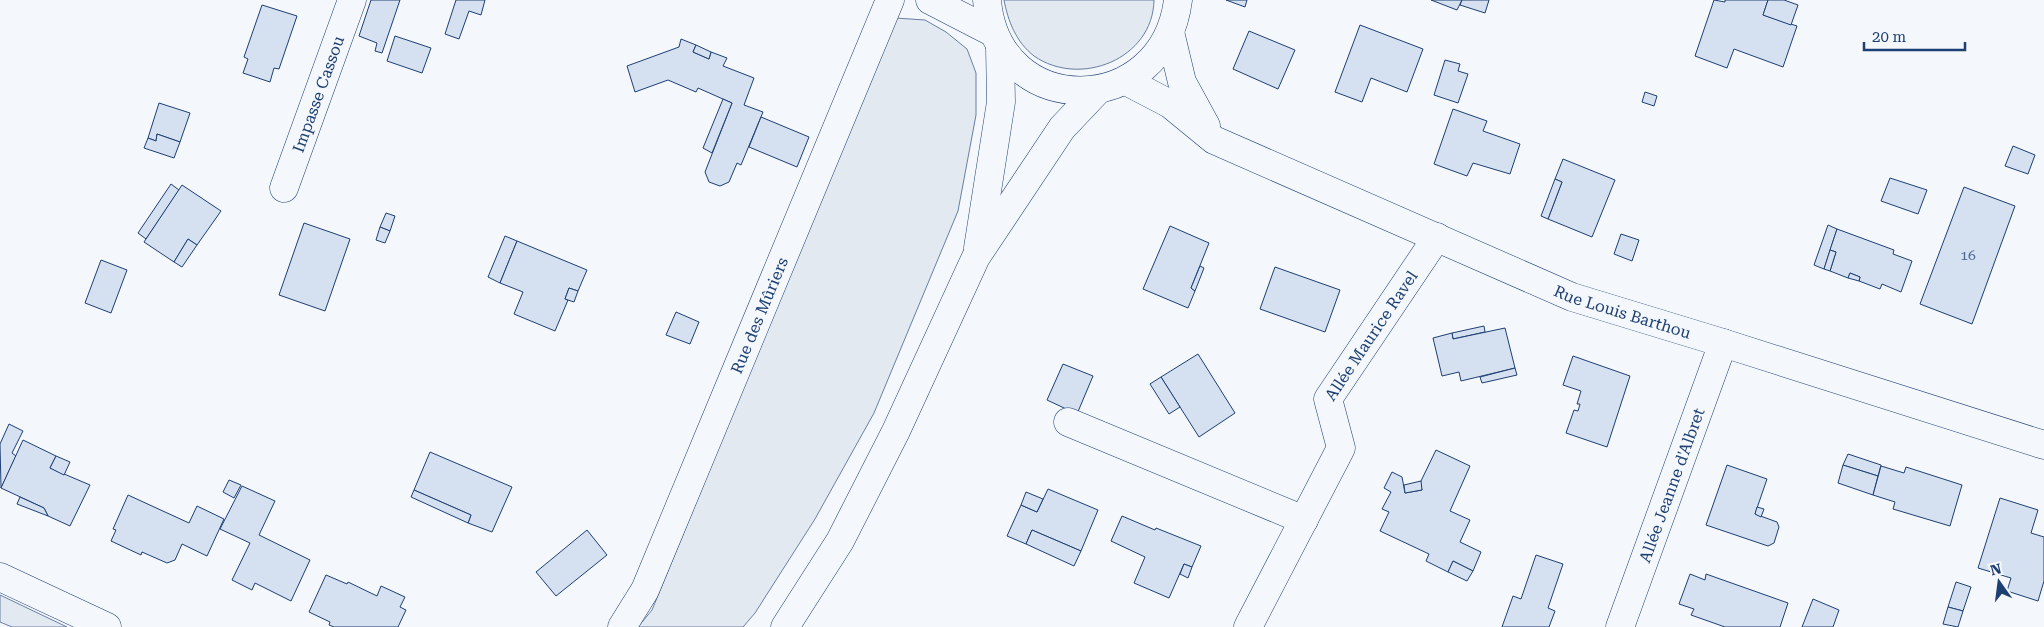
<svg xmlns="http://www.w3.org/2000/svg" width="2044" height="627" viewBox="0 0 2044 627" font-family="'Roboto Serif',serif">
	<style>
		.green { fill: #e3e9f0; stroke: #687fa3 }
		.building { fill: #d5e0f0; stroke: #1d3f73 }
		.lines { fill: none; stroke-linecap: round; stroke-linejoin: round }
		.minor-casing { stroke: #1d3f73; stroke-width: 29 }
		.major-casing { stroke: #1d3f73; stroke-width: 29 }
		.minor { stroke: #f4f7fb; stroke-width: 28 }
		.major { stroke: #f4f7fb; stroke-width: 28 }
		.labels { text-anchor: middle; stroke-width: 4; stroke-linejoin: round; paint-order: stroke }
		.number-label { font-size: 14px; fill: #4b6792 }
		.street-label { font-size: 16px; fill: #1d3f73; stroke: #f4f7fb }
	</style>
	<rect width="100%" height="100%" fill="#f4f7fb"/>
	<g class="green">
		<path d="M 1004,0 L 1154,0 C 1153,59 1080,88 1034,56 C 1016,42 1008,21 1004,0 Z"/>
		<path d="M 895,18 L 925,20 L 946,32 L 967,49 L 976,73 L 976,115 L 958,211 L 874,413 L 815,519 L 755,613 L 743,627 L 638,627 L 652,610 Z"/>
		<path d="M 0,595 L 67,627 L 12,627 L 0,622 Z"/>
	</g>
	<g class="building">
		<path d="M 371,0 L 400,0 L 382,53 L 375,51 L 377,43 L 359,36 Z"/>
		<path d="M 456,0 L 485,0 L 481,15 L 469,11 L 459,39 L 445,34 Z"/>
		<path d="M 1226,0 L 1247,0 L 1245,7 Z"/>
		<path d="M 1431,0 L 1462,0 L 1457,10 Z"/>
		<path d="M 1462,0 L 1489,0 L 1485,13 L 1460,5 Z"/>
		<path d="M 1714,0 L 1725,2 L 1725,0 L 1768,0 L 1763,15 L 1797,26 L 1783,67 L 1734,49 L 1727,68 L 1695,56 Z"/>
		<path d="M 1768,0 L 1784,0 L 1798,5 L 1791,25 L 1763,15 Z"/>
		<path d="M 262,5 L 297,16 L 279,69 L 274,68 L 270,82 L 243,73 L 248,59 L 244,57 Z"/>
		<path d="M 1360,25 L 1423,49 L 1407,92 L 1371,78 L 1362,102 L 1335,92 Z"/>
		<path d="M 1249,31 L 1295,50 L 1278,89 L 1233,69 Z"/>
		<path d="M 395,36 L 431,48 L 422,73 L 387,61 Z"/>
		<path d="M 681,39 L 696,45 L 693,52 L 709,59 L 711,52 L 727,58 L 723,66 L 754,78 L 744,105 L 763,112 L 741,165 L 737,163 L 729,182 L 720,186 L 709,182 L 705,172 L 732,103 L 698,88 L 696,92 L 668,80 L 635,92 L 627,66 L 679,47 Z"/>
		<path d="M 696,45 L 711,52 L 709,59 L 693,52 Z"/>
		<path d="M 1445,60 L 1460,64 L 1458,71 L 1468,74 L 1458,103 L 1434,95 Z"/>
		<path d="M 1645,92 L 1657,96 L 1654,106 L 1642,102 Z"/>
		<path d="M 723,99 L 732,103 L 712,153 L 703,148 Z"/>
		<path d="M 159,103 L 190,113 L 180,142 L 157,134 L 156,141 L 148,138 Z"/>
		<path d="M 1453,109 L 1487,121 L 1483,131 L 1520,144 L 1510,174 L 1473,163 L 1467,176 L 1434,164 Z"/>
		<path d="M 761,117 L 809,137 L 797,167 L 749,147 Z"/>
		<path d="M 157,134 L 180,142 L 174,158 L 144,148 L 148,138 L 156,141 Z"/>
		<path d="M 2013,146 L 2035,155 L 2028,174 L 2005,166 Z"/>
		<path d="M 1563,159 L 1615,180 L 1592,237 L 1548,219 L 1562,182 L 1555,179 Z"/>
		<path d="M 1890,178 L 1927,190 L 1918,214 L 1881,201 Z"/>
		<path d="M 1555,179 L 1562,182 L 1548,219 L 1541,216 Z"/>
		<path d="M 171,184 L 179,190 L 146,239 L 138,233 Z"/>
		<path d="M 182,185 L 221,211 L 197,245 L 188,239 L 174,262 L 144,242 Z"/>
		<path d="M 1964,187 L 2015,206 L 1972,324 L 1920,304 Z"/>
		<path d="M 386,213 L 395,216 L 390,231 L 380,227 Z"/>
		<path d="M 304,223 L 350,239 L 325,311 L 279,295 Z"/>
		<path d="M 1828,225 L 1837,229 L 1824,269 L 1814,265 Z"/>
		<path d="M 1170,226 L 1209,243 L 1191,288 L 1195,291 L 1188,308 L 1143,289 Z"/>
		<path d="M 380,227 L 390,231 L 385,243 L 376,240 Z"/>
		<path d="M 1837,229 L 1894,250 L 1893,254 L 1912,261 L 1901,292 L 1882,284 L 1880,289 L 1859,281 L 1860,277 L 1850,273 L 1848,278 L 1830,271 L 1836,252 L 1830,250 Z"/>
		<path d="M 1621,234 L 1639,240 L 1632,261 L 1614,254 Z"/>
		<path d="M 505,236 L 517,241 L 500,283 L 488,277 Z"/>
		<path d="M 188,239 L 197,245 L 182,267 L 174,262 Z"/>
		<path d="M 517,241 L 587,270 L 578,291 L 569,288 L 565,299 L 568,300 L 555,331 L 514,314 L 523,292 L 500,283 Z"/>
		<path d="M 1830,250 L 1836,252 L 1830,271 L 1824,269 Z"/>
		<path d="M 101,260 L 127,270 L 111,313 L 85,303 Z"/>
		<path d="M 1200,266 L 1204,268 L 1195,291 L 1191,288 Z"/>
		<path d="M 1275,267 L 1340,290 L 1325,332 L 1260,309 Z"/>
		<path d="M 1850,273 L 1860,277 L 1859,281 L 1848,278 Z"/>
		<path d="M 569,288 L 578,291 L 574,302 L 565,299 Z"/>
		<path d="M 676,312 L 699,322 L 690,344 L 666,335 Z"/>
		<path d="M 1484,326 L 1485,332 L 1453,339 L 1452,333 Z"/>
		<path d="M 1505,328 L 1515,368 L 1461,381 L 1459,372 L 1442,376 L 1433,338 L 1452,333 L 1453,339 Z"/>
		<path d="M 1198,354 L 1235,413 L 1199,437 L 1161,377 Z"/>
		<path d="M 1573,356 L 1630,376 L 1607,447 L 1566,433 L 1574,410 L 1578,411 L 1580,404 L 1577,404 L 1581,391 L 1563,385 Z"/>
		<path d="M 1063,364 L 1093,376 L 1077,414 L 1047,400 Z"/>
		<path d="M 1515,368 L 1517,375 L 1482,383 L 1480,377 Z"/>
		<path d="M 1161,377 L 1180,407 L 1169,414 L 1150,384 Z"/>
		<path d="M 9,424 L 23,431 L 12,453 L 16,456 L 1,488 L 0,444 Z"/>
		<path d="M 23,440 L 56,456 L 50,468 L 90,485 L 70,526 L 48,516 L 44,508 L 1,488 Z"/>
		<path d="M 1436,450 L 1470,466 L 1450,511 L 1470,520 L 1460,542 L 1481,552 L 1473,571 L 1453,561 L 1448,572 L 1426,561 L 1429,554 L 1380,531 L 1389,512 L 1382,509 L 1391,492 L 1384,488 L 1392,472 L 1402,477 L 1405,493 L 1422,490 L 1420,483 Z"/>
		<path d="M 430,452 L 512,487 L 492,532 L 468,523 L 471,515 L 414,490 Z"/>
		<path d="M 1848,454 L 1881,465 L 1878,476 L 1843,465 Z"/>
		<path d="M 56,456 L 70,462 L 64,475 L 50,468 Z"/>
		<path d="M 1727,465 L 1767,479 L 1755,514 L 1777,522 L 1779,527 L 1774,543 L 1768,546 L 1706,525 Z"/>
		<path d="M 1843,465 L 1878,476 L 1873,495 L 1838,483 Z"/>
		<path d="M 1881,466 L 1904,473 L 1906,467 L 1962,485 L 1950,526 L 1893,509 L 1895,502 L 1873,495 Z"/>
		<path d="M 229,480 L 241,485 L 234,498 L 223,492 Z"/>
		<path d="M 1421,481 L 1422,490 L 1405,493 L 1404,485 Z"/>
		<path d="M 242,486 L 275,501 L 259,535 L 310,560 L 291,601 L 255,583 L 252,590 L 232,580 L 250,543 L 220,529 Z"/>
		<path d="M 1048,489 L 1098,510 L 1081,551 L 1032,530 L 1026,544 L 1007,536 L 1021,505 L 1037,512 Z"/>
		<path d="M 414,490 L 471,515 L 468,523 L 411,497 Z"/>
		<path d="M 1026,492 L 1043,499 L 1037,512 L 1021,505 Z"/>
		<path d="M 128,495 L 189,523 L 197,506 L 224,519 L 207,556 L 182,544 L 175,560 L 167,563 L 142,552 L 141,555 L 111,541 L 116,530 L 113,529 Z"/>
		<path d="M 20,497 L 44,508 L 48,516 L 17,504 Z"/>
		<path d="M 2000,498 L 2038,510 L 2031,533 L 2044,537 L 2044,581 L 2038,601 L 2007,591 L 2011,578 L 1978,568 Z"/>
		<path d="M 1757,507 L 1764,509 L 1761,517 L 1755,514 Z"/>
		<path d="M 1122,516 L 1155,530 L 1156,528 L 1201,546 L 1192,567 L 1184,564 L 1169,598 L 1134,583 L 1145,557 L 1111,541 Z"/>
		<path d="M 587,530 L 607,555 L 556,596 L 536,572 Z"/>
		<path d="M 1032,530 L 1081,551 L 1074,566 L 1026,544 Z"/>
		<path d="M 1536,555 L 1563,564 L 1548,608 L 1555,611 L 1549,627 L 1502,627 L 1513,596 L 1521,599 Z"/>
		<path d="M 1453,561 L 1473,571 L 1467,581 L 1448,572 Z"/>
		<path d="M 1184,564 L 1192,567 L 1188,578 L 1180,574 Z"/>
		<path d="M 1690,574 L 1705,580 L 1706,574 L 1788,603 L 1780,627 L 1725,627 L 1691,615 L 1694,609 L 1679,604 Z"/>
		<path d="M 326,575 L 347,584 L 348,582 L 377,596 L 381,586 L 405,597 L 400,607 L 406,610 L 398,627 L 334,627 L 329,625 L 330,622 L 309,612 Z"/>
		<path d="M 1956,582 L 1971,587 L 1963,611 L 1948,607 Z"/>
		<path d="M 1813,599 L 1839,610 L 1833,627 L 1802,627 Z"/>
		<path d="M 1948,607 L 1963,611 L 1958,627 L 1943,624 Z"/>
	</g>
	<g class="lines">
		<defs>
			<g id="minor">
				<path d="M 930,0 L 994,33"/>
				<path d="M 1170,32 L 1182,82 L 1206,126"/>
				<path id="s1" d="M 1126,81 L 1170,104 L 1214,140 L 1572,297 L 1723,343 L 2044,445"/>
				<path id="s2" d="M 284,188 L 352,0"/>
				<path d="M 1068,422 L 1304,520"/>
				<path d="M 0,577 L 107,627"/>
				<path id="s3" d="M 622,627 L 645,590 L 890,0"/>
				<path id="s4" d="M 1248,627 L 1341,448 L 1328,399 L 1437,237"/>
				<path id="s5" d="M 1620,627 L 1723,343"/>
			</g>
			<g id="major">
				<path d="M 987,0 C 997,121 1163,120 1178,0"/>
				<path d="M 978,248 L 1001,102 L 1000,47"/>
				<path d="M 785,627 L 840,541 L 896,431 L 976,257 L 1062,128 L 1098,90"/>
			</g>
		</defs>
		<use href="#minor" class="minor-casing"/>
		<use href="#major" class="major-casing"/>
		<use href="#minor" class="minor"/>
		<use href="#major" class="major"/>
	</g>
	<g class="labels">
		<g class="number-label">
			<text x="1968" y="260">16</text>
		</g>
		<g class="street-label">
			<text dy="6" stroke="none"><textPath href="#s2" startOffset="100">Impasse Cassou</textPath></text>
			<text dy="6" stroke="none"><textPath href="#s1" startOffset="550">Rue Louis Barthou</textPath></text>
			<text dy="6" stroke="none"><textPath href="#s3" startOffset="341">Rue des Mûriers</textPath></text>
			<text dy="6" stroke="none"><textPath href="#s4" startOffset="329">Allée Maurice Ravel</textPath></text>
			<text dy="6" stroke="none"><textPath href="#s5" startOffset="151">Allée Jeanne d'Albret</textPath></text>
		</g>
	</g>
	<g transform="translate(1999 582) rotate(346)" stroke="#f4f7fb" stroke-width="4" paint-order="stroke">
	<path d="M0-4L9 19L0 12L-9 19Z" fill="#1d3f73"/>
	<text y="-8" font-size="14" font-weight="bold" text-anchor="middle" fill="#1d3f73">N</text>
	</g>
	<path d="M1864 42v8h101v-8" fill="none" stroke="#1d3f73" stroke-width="2.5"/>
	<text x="1872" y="42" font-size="15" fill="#1d3f73" stroke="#f4f7fb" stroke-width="4" paint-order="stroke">20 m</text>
</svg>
